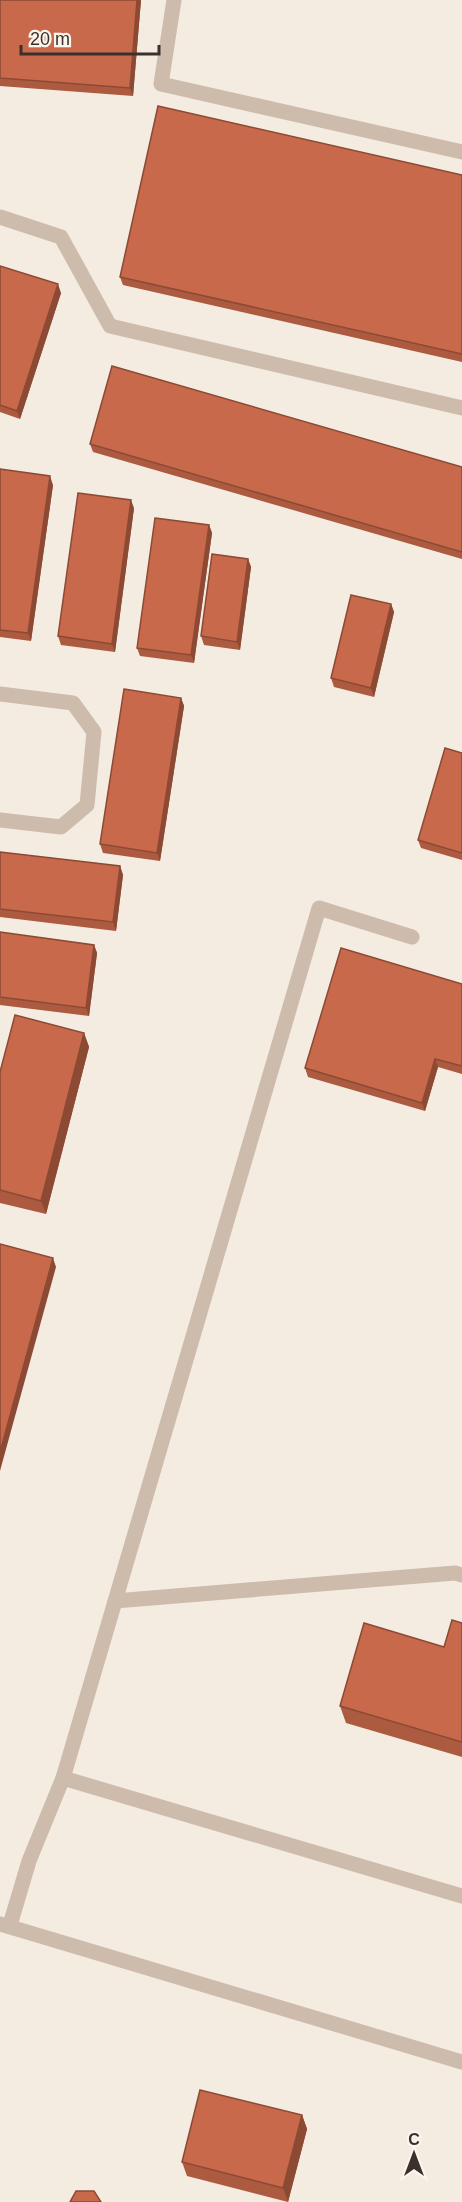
<svg xmlns="http://www.w3.org/2000/svg" width="462" height="2202" viewBox="0 0 462 2202" font-family="Helvetica,sans-serif">
	<style>
		.lines { fill: none; stroke-linecap: round; stroke-linejoin: round }
		.minor { stroke: #cdbbac; stroke-width: 15 }
		.wall { fill: #ac5a40 }
		.shaded-wall { fill: #8c4a34 }
		.building { fill: #c8694b; stroke: #8c4a34; stroke-width: 1.5 }
	</style>
	<rect width="100%" height="100%" fill="#f4ebe1"/>
	<g class="lines">
		<g class="minor">
			<path d="M 174,0 L 161,84 L 462,152"/>
			<path d="M 0,217 L 61,237 L 110,326 L 462,408"/>
			<path d="M 0,694 L 73,703 L 94,732 L 87,805 L 61,827 L 0,820"/>
			<path d="M 115,1601 L 455,1573 L 462,1575"/>
			<path d="M 63,1778 L 462,1896"/>
			<path d="M 0,1924 L 462,2062"/>
			<path d="M 10,1925 L 29,1861 L 63,1778 L 319,908 L 412,937"/>
		</g>
	</g>
	<g class="wall">
		<path d="M 0,0 L 141,0 L 133,96 L 0,86 Z"/>
		<path d="M 462,175 L 462,362 L 123,285 L 120,277 Z"/>
		<path d="M 0,266 L 61,293 L 20,419 L 0,412 Z"/>
		<path d="M 90,444 L 462,467 L 462,559 L 93,452 Z"/>
		<path d="M 0,469 L 53,485 L 31,641 L 0,637 Z"/>
		<path d="M 134,508 L 115,652 L 61,645 L 58,636 Z"/>
		<path d="M 209,525 L 212,533 L 194,663 L 140,656 L 137,648 Z"/>
		<path d="M 248,559 L 251,567 L 240,650 L 204,645 L 201,636 Z"/>
		<path d="M 391,604 L 394,612 L 374,697 L 334,687 L 331,678 Z"/>
		<path d="M 181,698 L 184,706 L 160,861 L 103,853 L 100,844 Z"/>
		<path d="M 462,753 L 462,860 L 421,848 L 418,840 Z"/>
		<path d="M 0,852 L 120,866 L 123,875 L 116,931 L 0,917 Z"/>
		<path d="M 0,932 L 94,945 L 97,953 L 89,1016 L 0,1005 Z"/>
		<path d="M 462,984 L 462,1074 L 438,1067 L 425,1111 L 308,1077 L 305,1068 Z"/>
		<path d="M 84,1033 L 89,1047 L 46,1214 L 0,1203 L 0,1072 Z"/>
		<path d="M 462,1623 L 462,1757 L 346,1723 L 340,1706 L 444,1647 Z"/>
		<path d="M 302,2115 L 307,2129 L 288,2202 L 187,2176 L 182,2162 Z"/>
	</g>
	<g class="shaded-wall">
		<path d="M 137,0 L 141,0 L 133,96 L 130,88 Z"/>
		<path d="M 58,284 L 61,293 L 20,419 L 17,411 Z"/>
		<path d="M 50,476 L 53,485 L 31,641 L 28,633 Z"/>
		<path d="M 131,500 L 134,508 L 115,652 L 112,644 Z"/>
		<path d="M 209,525 L 212,533 L 194,663 L 191,655 Z"/>
		<path d="M 248,559 L 251,567 L 240,650 L 237,642 Z"/>
		<path d="M 391,604 L 394,612 L 374,697 L 371,688 Z"/>
		<path d="M 181,698 L 184,706 L 160,861 L 157,853 Z"/>
		<path d="M 120,866 L 123,875 L 116,931 L 113,922 Z"/>
		<path d="M 94,945 L 97,953 L 89,1016 L 86,1008 Z"/>
		<path d="M 84,1033 L 89,1047 L 46,1214 L 41,1201 Z"/>
		<path d="M 435,1059 L 438,1067 L 425,1111 L 422,1103 Z"/>
		<path d="M 53,1258 L 56,1267 L 0,1471 L 0,1452 Z"/>
		<path d="M 302,2115 L 307,2129 L 288,2202 L 283,2188 Z"/>
	</g>
	<g class="building">
		<path d="M 0,0 L 137,0 L 130,88 L 0,78 Z"/>
		<path d="M 158,106 L 462,175 L 462,354 L 120,277 Z"/>
		<path d="M 0,266 L 58,284 L 17,411 L 0,405 Z"/>
		<path d="M 112,366 L 462,467 L 462,552 L 90,444 Z"/>
		<path d="M 0,469 L 50,476 L 28,633 L 0,630 Z"/>
		<path d="M 78,493 L 131,500 L 112,644 L 58,636 Z"/>
		<path d="M 155,518 L 209,525 L 191,655 L 137,648 Z"/>
		<path d="M 212,554 L 248,559 L 237,642 L 201,636 Z"/>
		<path d="M 351,595 L 391,604 L 371,688 L 331,678 Z"/>
		<path d="M 124,689 L 181,698 L 157,853 L 100,844 Z"/>
		<path d="M 445,748 L 462,753 L 462,853 L 418,840 Z"/>
		<path d="M 0,852 L 120,866 L 113,922 L 0,909 Z"/>
		<path d="M 0,932 L 94,945 L 86,1008 L 0,997 Z"/>
		<path d="M 341,948 L 462,984 L 462,1066 L 435,1059 L 422,1103 L 305,1068 Z"/>
		<path d="M 15,1015 L 84,1033 L 41,1201 L 0,1190 L 0,1072 Z"/>
		<path d="M 0,1244 L 53,1258 L 0,1452 Z"/>
		<path d="M 452,1620 L 462,1623 L 462,1742 L 340,1706 L 364,1623 L 444,1647 Z"/>
		<path d="M 200,2090 L 302,2115 L 283,2188 L 182,2162 Z"/>
		<path d="M 76,2191 L 94,2191 L 101,2202 L 70,2202 Z"/>
	</g>
	<g transform="translate(414 2154)" stroke="#fbf5ee" stroke-width="4.5" paint-order="stroke">
	<path d="M0-4.5L10 22L0 15L-10 22Z" fill="#3b302b"/>
	<text y="-9" font-size="16" font-weight="bold" text-anchor="middle" fill="#3b302b">С</text>
	</g>
	<path d="M21 45v9h138v-9" fill="none" stroke="#3b302b" stroke-width="3"/>
	<text x="30" y="45" font-size="18" fill="#3b302b" stroke="#fbf5ee" stroke-width="4.5" paint-order="stroke">20 m</text>
</svg>
